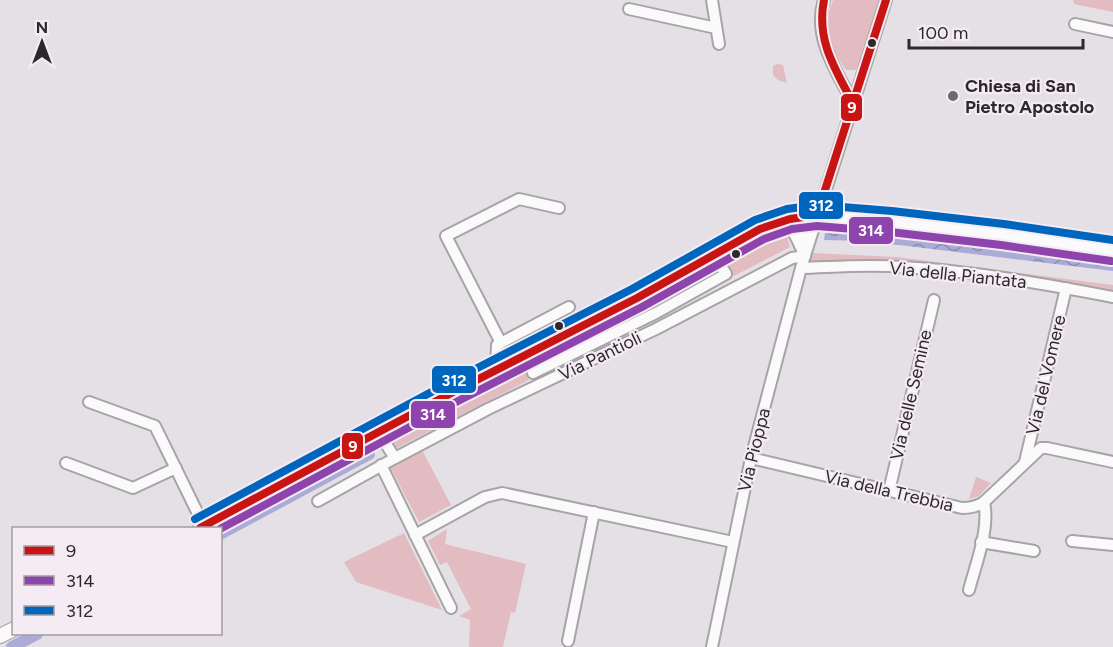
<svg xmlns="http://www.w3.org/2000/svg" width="1113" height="647" viewBox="0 0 1113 647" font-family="Figtree,sans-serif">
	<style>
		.green { fill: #e2bcc0 }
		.water { fill: url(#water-waves) }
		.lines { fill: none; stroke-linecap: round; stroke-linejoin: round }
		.canal { stroke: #ababd8; stroke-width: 12 }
		.minor-casing { stroke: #a7a4a7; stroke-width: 14 }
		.tertiary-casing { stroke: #a7a4a7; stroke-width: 16 }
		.minor { stroke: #fbfafb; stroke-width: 10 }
		.tertiary { stroke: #fbfafb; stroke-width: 14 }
		.bus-1-casing { stroke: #f4ebf3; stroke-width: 12 }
		.bus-2-casing { stroke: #f4ebf3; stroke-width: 12 }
		.bus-3-casing { stroke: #f4ebf3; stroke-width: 12 }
		.bus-1 { stroke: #c91414; stroke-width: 8 }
		.bus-2 { stroke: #8e44ad; stroke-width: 8 }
		.bus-3 { stroke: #0065bd; stroke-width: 8 }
		.bus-dot { fill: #2c292c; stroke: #f4ebf3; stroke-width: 2 }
		.poi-dot { fill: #6d696d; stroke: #f4ebf3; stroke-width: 2 }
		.labels { text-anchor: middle; stroke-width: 4.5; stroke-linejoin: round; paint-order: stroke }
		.poi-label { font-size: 18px; font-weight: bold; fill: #2c292c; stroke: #f4ebf3; text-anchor: start }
		.street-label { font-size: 18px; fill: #2c292c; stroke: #f4ebf3 }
		.line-badge { stroke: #f4ebf3; stroke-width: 2 }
		.badge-label { font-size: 16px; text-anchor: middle; font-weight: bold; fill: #fff }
	</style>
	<defs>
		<pattern id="water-waves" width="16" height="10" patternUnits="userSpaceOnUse" patternTransform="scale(1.5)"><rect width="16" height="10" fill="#ababd8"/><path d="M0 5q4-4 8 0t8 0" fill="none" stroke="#8b8baf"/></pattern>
	</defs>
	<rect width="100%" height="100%" fill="#e5e0e5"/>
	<g class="green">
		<path d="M 833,0 L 879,0 L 860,63 L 855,70 L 847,70 C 841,65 839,59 835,53 C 825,30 824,24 833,0 Z"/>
		<path d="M 1073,0 L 1113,0 L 1113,12 L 1074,4 Z"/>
		<path d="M 777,64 L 783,65 L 787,83 L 778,80 L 773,75 L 773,66 Z"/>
		<path d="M 786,232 L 790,247 L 734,276 L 726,265 Z"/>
		<path d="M 812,253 L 897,257 L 1113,285 L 1113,293 L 946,267 L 805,265 Z"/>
		<path d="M 521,363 L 529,380 L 395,449 L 388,434 Z"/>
		<path d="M 421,448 L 451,505 L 419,522 L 389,465 Z"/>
		<path d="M 976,477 L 991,483 L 979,496 L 969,499 Z"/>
		<path d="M 447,529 L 445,544 L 526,564 L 515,613 L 511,612 L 503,647 L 469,647 L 470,620 L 459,616 L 471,609 L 447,562 L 440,565 L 428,541 Z"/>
		<path d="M 404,533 L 442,610 L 356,582 L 344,562 Z"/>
	</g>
	<path class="water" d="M 825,233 L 923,237 L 1113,262 L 1113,271 L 866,241 L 824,240 Z"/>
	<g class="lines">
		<g class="canal">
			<path d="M 220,534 L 369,454"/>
			<path d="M 12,647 L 37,634"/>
		</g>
		<defs>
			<g id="minor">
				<path d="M 712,0 L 719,44"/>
				<path d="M 824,0 C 812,36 837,72 853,103"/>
				<path d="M 629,9 L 716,28"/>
				<path d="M 1075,24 L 1113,32"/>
				<path d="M 804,216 L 803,231 L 804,246"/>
				<path d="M 783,221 L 795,235 L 805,256"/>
				<path d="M 801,268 C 835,267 869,264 903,267 C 974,271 1044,284 1113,297"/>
				<path d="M 501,343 L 446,236 L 519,199 L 559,208"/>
				<path d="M 496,369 L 497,345 L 569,307"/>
				<path d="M 533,373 L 656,313 L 726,274 L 714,255"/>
				<path d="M 89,402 L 155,426 L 204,526"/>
				<path d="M 378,432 L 395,458"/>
				<path d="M 751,458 L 962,508 C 971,508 977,507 984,502 L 1041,448 L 1047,448 L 1113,462"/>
				<path d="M 1025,462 L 1066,288"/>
				<path d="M 66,463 L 133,488 L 176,468"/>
				<path d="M 381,465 L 451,608"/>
				<path d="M 889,491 L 934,300"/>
				<path d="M 318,501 L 395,458 L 488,409 L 656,329 L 792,258 L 805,256"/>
				<path d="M 415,535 L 485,497 L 502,493 L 733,542"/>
				<path d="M 1072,541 L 1113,545"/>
				<path d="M 981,542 L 1034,551"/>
				<path d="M 969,590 C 976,563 990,529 984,502"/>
				<path d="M 568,641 L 594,512"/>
				<path d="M 712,647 L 751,458 L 801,268 L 886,0"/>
			</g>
			<g id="tertiary">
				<path d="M 200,528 L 455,391 L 637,298 L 760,229 L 790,219 L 817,215 C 916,222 1015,236 1113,251"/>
				<path d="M 0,636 L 14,629"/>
			</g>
		</defs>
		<use href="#minor" class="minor-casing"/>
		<use href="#tertiary" class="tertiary-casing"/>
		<use href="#minor" class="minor"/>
		<use href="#tertiary" class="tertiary"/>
		<defs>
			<g id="bus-1">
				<path d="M 824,0 C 816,40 835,69 853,103"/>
				<path d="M 817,215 L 886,0"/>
				<path d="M 200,528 L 455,391 L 637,298 L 760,229 L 790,219 L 817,215"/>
			</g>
			<path id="bus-2" d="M 220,529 L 460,400 L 642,307 L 764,239 L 792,229 L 817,226 L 890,232 L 1001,245 L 1111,261"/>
			<path id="bus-3" d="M 195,519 L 450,382 L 632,289 L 755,220 L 787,209 L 817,205 L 892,211 L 1004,224 L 1113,240"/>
		</defs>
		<use href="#bus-1" class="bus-1-casing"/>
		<use href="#bus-2" class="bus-2-casing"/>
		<use href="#bus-3" class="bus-3-casing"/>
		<use href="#bus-1" class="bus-1"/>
		<use href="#bus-2" class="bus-2"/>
		<use href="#bus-3" class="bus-3"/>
	</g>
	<g class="bus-dot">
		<circle cx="872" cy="43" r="5"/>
		<circle cx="736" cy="254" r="5"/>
		<circle cx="559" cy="326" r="5"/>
	</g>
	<circle class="poi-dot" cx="953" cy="96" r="6"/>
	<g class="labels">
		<g class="poi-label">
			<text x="965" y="92">Chiesa di San<tspan x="965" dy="21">Pietro Apostolo</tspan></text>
		</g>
		<g class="street-label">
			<text transform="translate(958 275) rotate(6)" y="6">Via della Piantata</text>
			<text transform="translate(600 356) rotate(-26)" y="6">Via Pantioli</text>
			<text transform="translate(1046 375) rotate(-77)" y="6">Via del Vomere</text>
			<text transform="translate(911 395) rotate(-77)" y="6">Via delle Semine</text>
			<text transform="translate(754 450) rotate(-76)" y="6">Via Pioppa</text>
			<text transform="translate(889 491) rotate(13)" y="6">Via della Trebbia</text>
		</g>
	</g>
	<g class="line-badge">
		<rect x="840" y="93" width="23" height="29" rx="6" fill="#c91414"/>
		<rect x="798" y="191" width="46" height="29" rx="6" fill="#0065bd"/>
		<rect x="848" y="216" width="46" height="29" rx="6" fill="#8e44ad"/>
		<rect x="431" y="365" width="46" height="29" rx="6" fill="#0065bd"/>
		<rect x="410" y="400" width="46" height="29" rx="6" fill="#8e44ad"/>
		<rect x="341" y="432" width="23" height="28" rx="6" fill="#c91414"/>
	</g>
	<g class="badge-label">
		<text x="852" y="113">9</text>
		<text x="821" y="211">312</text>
		<text x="871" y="236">314</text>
		<text x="454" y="386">312</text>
		<text x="433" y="420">314</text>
		<text x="353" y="452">9</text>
	</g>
	<rect x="12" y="527" width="210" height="108" fill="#f4ebf3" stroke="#a49da3" stroke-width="1.5"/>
	<rect x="24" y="546" width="30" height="9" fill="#c91414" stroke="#a49da3" stroke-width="1.5"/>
	<text x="66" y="557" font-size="18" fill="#2c292c">9</text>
	<rect x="24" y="576" width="30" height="9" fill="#8e44ad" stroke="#a49da3" stroke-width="1.5"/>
	<text x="66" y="587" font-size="18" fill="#2c292c">314</text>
	<rect x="24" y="606" width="30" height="9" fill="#0065bd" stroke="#a49da3" stroke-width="1.5"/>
	<text x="66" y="617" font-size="18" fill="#2c292c">312</text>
	<g transform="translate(42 42)" stroke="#f4ebf3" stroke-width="4.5" paint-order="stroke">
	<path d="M0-4.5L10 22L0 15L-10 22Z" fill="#2c292c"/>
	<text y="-9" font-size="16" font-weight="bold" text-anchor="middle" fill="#2c292c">N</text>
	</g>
	<path d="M909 39v9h174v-9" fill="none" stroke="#2c292c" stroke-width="3"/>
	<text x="918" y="39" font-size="18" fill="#2c292c" stroke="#f4ebf3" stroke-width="4.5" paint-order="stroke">100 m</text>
</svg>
